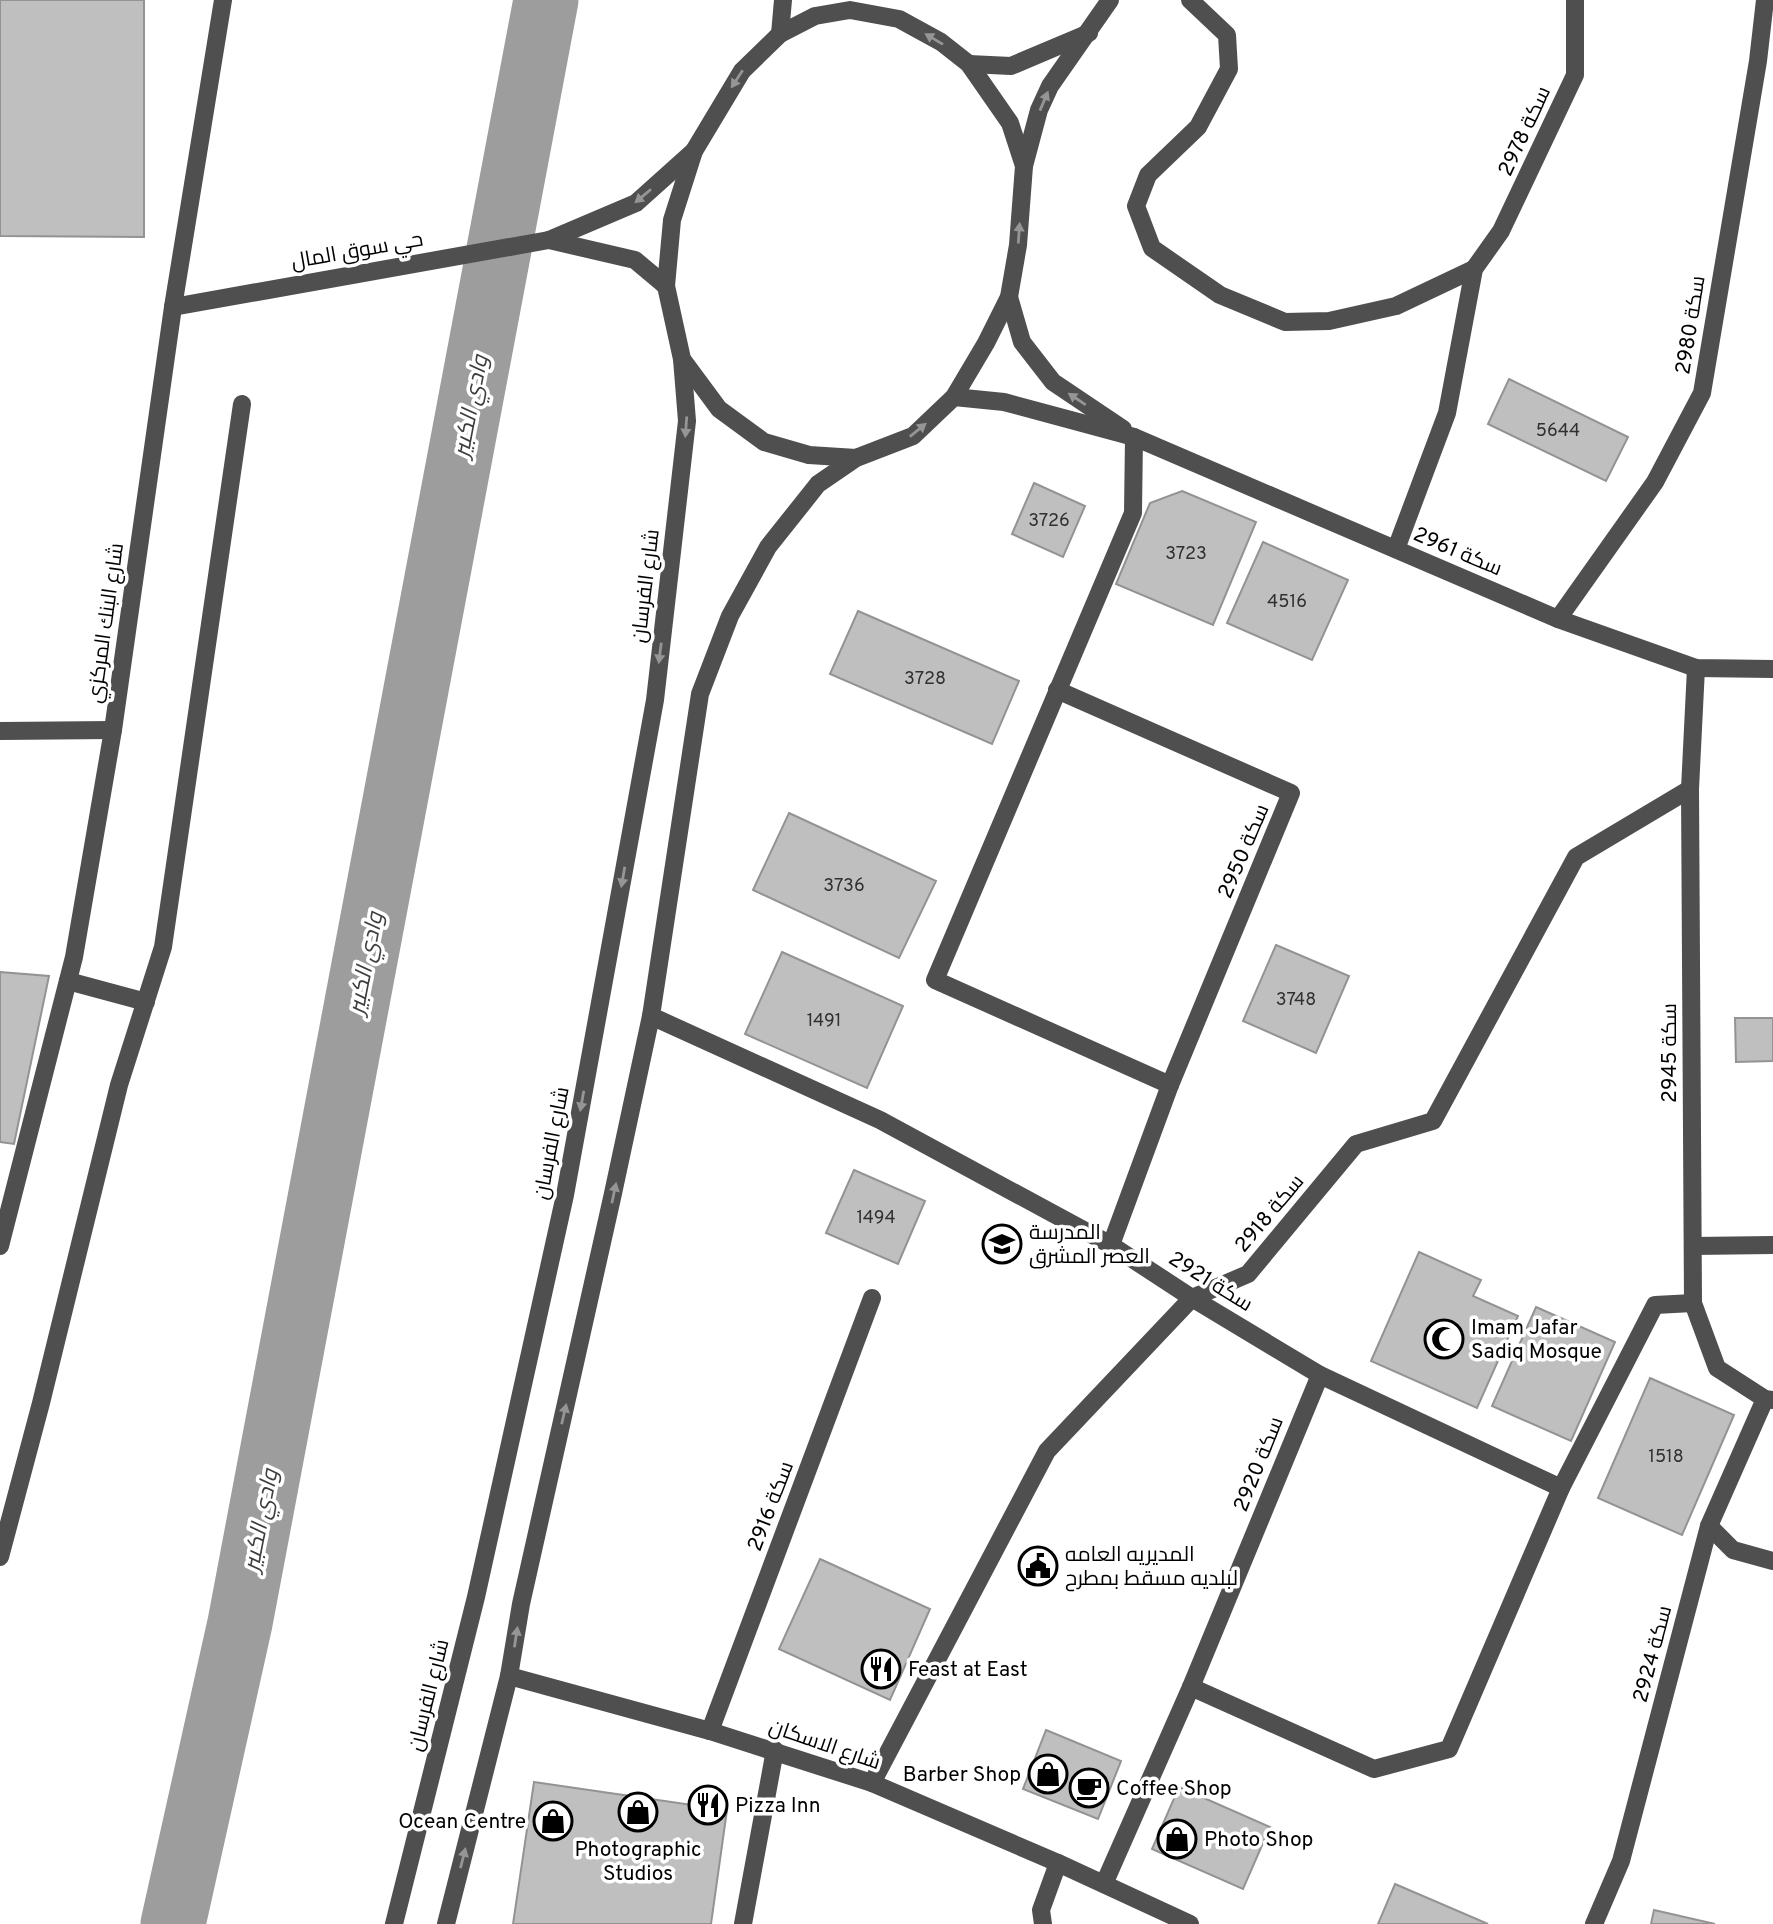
<svg xmlns="http://www.w3.org/2000/svg" width="1773" height="1924" viewBox="0 0 1773 1924" font-family="Overpass,Cairo,sans-serif">
	<style>
		.lines { fill: none; stroke-linecap: round; stroke-linejoin: round }
		.river { stroke: #9d9d9d; stroke-width: 65 }
		.building { fill: #bfbfbf; stroke: #939393; stroke-width: 2 }
		.minor { stroke: #4f4f4f; stroke-width: 18 }
		.oneway { fill: #959595 }
		.labels { text-anchor: middle; stroke-width: 7; stroke-linejoin: round; paint-order: stroke }
		.number-label { font-size: 18px; fill: #303030 }
		.street-label { font-size: 21px; fill: #000; stroke: #fff }
		.poi-label { font-size: 21px; fill: #000; stroke: #fff; text-anchor: start }
		.water-label { font-size: 23px; font-style: italic; fill: #3e3e3e; stroke: #fff }
	</style>
	<rect width="100%" height="100%" fill="#fff"/>
	<g class="lines">
		<path class="river" d="M 173,1924 L 240,1623 L 546,0"/>
	</g>
	<g class="building">
		<path d="M 0,0 L 144,0 L 144,237 L 0,236 Z"/>
		<path d="M 1509,379 L 1628,437 L 1606,481 L 1488,424 Z"/>
		<path d="M 1034,483 L 1085,506 L 1063,557 L 1012,534 Z"/>
		<path d="M 1182,491 L 1256,522 L 1213,625 L 1116,584 L 1150,503 Z"/>
		<path d="M 1263,542 L 1348,580 L 1312,660 L 1227,623 Z"/>
		<path d="M 858,611 L 1019,681 L 992,744 L 830,674 Z"/>
		<path d="M 789,813 L 936,881 L 899,958 L 753,890 Z"/>
		<path d="M 1276,945 L 1349,976 L 1316,1053 L 1243,1021 Z"/>
		<path d="M 782,952 L 903,1006 L 867,1088 L 745,1034 Z"/>
		<path d="M 0,972 L 49,976 L 14,1144 L 0,1142 Z"/>
		<path d="M 1735,1018 L 1773,1018 L 1773,1061 L 1736,1062 Z"/>
		<path d="M 854,1170 L 925,1201 L 898,1264 L 826,1233 Z"/>
		<path d="M 1419,1252 L 1481,1280 L 1473,1296 L 1518,1316 L 1477,1408 L 1371,1361 Z"/>
		<path d="M 1536,1307 L 1615,1342 L 1571,1441 L 1492,1406 Z"/>
		<path d="M 1650,1378 L 1734,1415 L 1682,1535 L 1598,1498 Z"/>
		<path d="M 820,1559 L 930,1609 L 890,1700 L 779,1649 Z"/>
		<path d="M 1046,1730 L 1121,1761 L 1098,1819 L 1023,1789 Z"/>
		<path d="M 534,1782 L 727,1810 L 711,1924 L 513,1924 Z"/>
		<path d="M 1179,1787 L 1270,1827 L 1243,1889 L 1152,1849 Z"/>
		<path d="M 1395,1884 L 1488,1924 L 1378,1924 Z"/>
		<path d="M 1654,1910 L 1715,1924 L 1651,1924 Z"/>
	</g>
	<g class="lines">
		<g class="minor">
			<path d="M 1190,0 L 1227,35 L 1229,69 L 1198,127 L 1148,175 L 1136,206 L 1152,248 L 1220,295 L 1285,322 L 1329,321 L 1396,306 L 1474,269"/>
			<path d="M 780,34 L 783,0"/>
			<path d="M 969,64 L 1011,66 L 1089,33"/>
			<path d="M 1024,166 L 1039,110 L 1050,86 L 1110,0"/>
			<path d="M 549,240 L 635,260 L 666,286"/>
			<path d="M 1009,297 L 1022,342 L 1053,382 L 1123,429"/>
			<path d="M 173,307 L 549,240 L 636,203 L 694,151"/>
			<path d="M 954,397 L 1004,402 L 1134,437 L 1558,619 L 1696,668 L 1773,669"/>
			<path d="M 1134,437 L 1133,513 L 935,980 L 1170,1085"/>
			<path d="M 1396,549 L 1447,413 L 1474,269 L 1501,231 L 1575,75 L 1575,0"/>
			<path d="M 1558,619 L 1655,482 L 1702,393 L 1758,61 L 1765,0"/>
			<path d="M 1696,668 L 1690,789 L 1693,1303 L 1717,1368 L 1765,1399 L 1773,1400"/>
			<path d="M 1057,690 L 1291,793 L 1170,1085 L 1111,1245"/>
			<path d="M 0,731 L 113,730"/>
			<path d="M 68,981 L 146,1002"/>
			<path d="M 651,1016 L 880,1120 L 1111,1245 L 1192,1298 L 1320,1375 L 1561,1488"/>
			<path d="M 0,1246 L 74,957 L 113,730 L 173,307 L 223,0"/>
			<path d="M 1693,1246 L 1773,1245"/>
			<path d="M 1709,1526 L 1733,1550 L 1773,1561"/>
			<path d="M 0,1557 L 41,1403 L 119,1085 L 163,947 L 242,404"/>
			<path d="M 509,1676 L 710,1731 L 872,1783 L 1058,1863 L 1190,1924"/>
			<path d="M 1191,1687 L 1374,1769 L 1449,1749 L 1561,1488 L 1655,1305 L 1693,1303"/>
			<path d="M 710,1731 L 872,1298"/>
			<path d="M 872,1783 L 1047,1451 L 1192,1298 L 1248,1274 L 1356,1144 L 1433,1121 L 1576,857 L 1690,789"/>
			<path d="M 1104,1884 L 1191,1687 L 1320,1375"/>
			<path d="M 394,1924 L 476,1597 L 565,1195 L 655,700 L 687,421 L 682,359"/>
			<path d="M 446,1924 L 509,1676 L 521,1604 L 612,1198 L 651,1016 L 700,694 L 730,616 L 768,547 L 818,484 L 856,458 L 913,436 L 954,397 L 986,343 L 1009,297 L 1018,245 L 1024,166 L 1010,123 L 969,64 L 941,42 L 899,19 L 850,10 L 815,16 L 780,34 L 742,71 L 694,151 L 672,220 L 666,286 L 682,359 L 719,409 L 764,442 L 809,455 L 856,458"/>
			<path d="M 743,1924 L 775,1750"/>
			<path d="M 1043,1924 L 1041,1910 L 1058,1863"/>
			<path d="M 1594,1924 L 1621,1861 L 1709,1526 L 1765,1399"/>
		</g>
	</g>
	<defs><path id="oneway-solid" d="M-6-.8H1V-3.2L6.5 0L1 3.2V.8H-6Z" transform="scale(1.75)"/></defs>
	<g class="oneway">
		<use href="#oneway-solid" transform="translate(934 39) rotate(-149)"/>
		<use href="#oneway-solid" transform="translate(737 79) rotate(123)"/>
		<use href="#oneway-solid" transform="translate(1044 101) rotate(-67)"/>
		<use href="#oneway-solid" transform="translate(643 196) rotate(140)"/>
		<use href="#oneway-solid" transform="translate(1019 233) rotate(-86)"/>
		<use href="#oneway-solid" transform="translate(1077 399) rotate(-146)"/>
		<use href="#oneway-solid" transform="translate(686 427) rotate(94)"/>
		<use href="#oneway-solid" transform="translate(918 430) rotate(-39)"/>
		<use href="#oneway-solid" transform="translate(660 653) rotate(97)"/>
		<use href="#oneway-solid" transform="translate(623 877) rotate(100)"/>
		<use href="#oneway-solid" transform="translate(582 1101) rotate(100)"/>
		<use href="#oneway-solid" transform="translate(614 1193) rotate(-78)"/>
		<use href="#oneway-solid" transform="translate(564 1414) rotate(-77)"/>
		<use href="#oneway-solid" transform="translate(516 1637) rotate(-81)"/>
		<use href="#oneway-solid" transform="translate(463 1858) rotate(-76)"/>
	</g>
	<defs>
		<symbol id="school-ring" viewBox="-11 -11 22 22"><circle r="9.5" fill="#fff" stroke="#000" stroke-width="1.5"/><path d="M0-5L7-2L0 1L-7-2ZM-4 1L0 2.5L4 1V4Q0 6-4 4Z" fill="#000"/></symbol>
		<symbol id="mosque-ring" viewBox="-11 -11 22 22"><circle r="9.5" fill="#fff" stroke="#000" stroke-width="1.5"/><path d="M3.5-4.9A6 6 0 1 0 3.5 4.9A5 5 0 1 1 3.5-4.9Z" fill="#000"/></symbol>
		<symbol id="civic-ring" viewBox="-11 -11 22 22"><circle r="9.5" fill="#fff" stroke="#000" stroke-width="1.5"/><path d="M-.6-6.5H3V-4.5H.6V-3L4-1V1h2V6H-6V1h2V-1L-.6-3ZM-1.2 2.5V6h2.4V2.5Z" fill="#000"/></symbol>
		<symbol id="restaurant-ring" viewBox="-11 -11 22 22"><circle r="9.5" fill="#fff" stroke="#000" stroke-width="1.5"/><path d="M-5-6h1v4h1v-4h1v4h1v-4h1v5L-1.5 .5V6h-2V.5L-5-1ZM5-6V6H3V1.5H1.5Q1.5-4 5-6Z" fill="#000"/></symbol>
		<symbol id="shop-ring" viewBox="-11 -11 22 22"><circle r="9.5" fill="#fff" stroke="#000" stroke-width="1.5"/><path d="M-5-2.5h2.3a2.7 3.5 0 0 1 5.4 0H5L5.5 6h-11ZM-1.5-2.5h3a1.5 2.3 0 0 0-3 0Z" fill="#000"/></symbol>
		<symbol id="cafe-ring" viewBox="-11 -11 22 22"><circle r="9.5" fill="#fff" stroke="#000" stroke-width="1.5"/><path d="M-5.5-4.5H6V0H3Q3 3.5 0 3.5H-2.5Q-5.5 3.5-5.5 0ZM3-3.2v2h1.7v-2ZM-6 4.5H4V6H-6Z" fill="#000"/></symbol>
	</defs>
	<g fill-rule="evenodd">
		<use href="#school-ring" x="980" y="1222" width="44" height="44"/>
		<use href="#mosque-ring" x="1422" y="1317" width="44" height="44"/>
		<use href="#civic-ring" x="1016" y="1544" width="44" height="44"/>
		<use href="#restaurant-ring" x="859" y="1647" width="44" height="44"/>
		<use href="#shop-ring" x="1026" y="1752" width="44" height="44"/>
		<use href="#cafe-ring" x="1067" y="1766" width="44" height="44"/>
		<use href="#restaurant-ring" x="686" y="1783" width="44" height="44"/>
		<use href="#shop-ring" x="616" y="1790" width="44" height="44"/>
		<use href="#shop-ring" x="531" y="1799" width="44" height="44"/>
		<use href="#shop-ring" x="1155" y="1817" width="44" height="44"/>
	</g>
	<g class="labels">
		<g class="number-label">
			<text x="1558" y="436">5644</text>
			<text x="1049" y="526">3726</text>
			<text x="1186" y="559">3723</text>
			<text x="1287" y="607">4516</text>
			<text x="925" y="684">3728</text>
			<text x="844" y="891">3736</text>
			<text x="1296" y="1005">3748</text>
			<text x="824" y="1026">1491</text>
			<text x="876" y="1223">1494</text>
			<text x="1666" y="1462">1518</text>
		</g>
		<g class="street-label">
			<text transform="translate(1524 131) rotate(-65)" y="7">سكة 2978</text>
			<text transform="translate(357 250) rotate(-10)" y="7">حي سوق المال</text>
			<text transform="translate(1690 325) rotate(-81)" y="7">سكة 2980</text>
			<text transform="translate(1458 551) rotate(23)" y="7">سكة 2961</text>
			<text transform="translate(645 586) rotate(-83)" y="7">شارع الفرسان</text>
			<text transform="translate(105 623) rotate(-82)" y="7">شارع البنك المركزي</text>
			<text transform="translate(1243 851) rotate(-67)" y="7">سكة 2950</text>
			<text transform="translate(1669 1053) rotate(-90)" y="7">سكة 2945</text>
			<text transform="translate(551 1143) rotate(-79)" y="7">شارع الفرسان</text>
			<text transform="translate(1269 1213) rotate(-50)" y="7">سكة 2918</text>
			<text transform="translate(1211 1281) rotate(32)" y="7">سكة 2921</text>
			<text transform="translate(1258 1464) rotate(-68)" y="7">سكة 2920</text>
			<text transform="translate(770 1506) rotate(-69)" y="7">سكة 2916</text>
			<text transform="translate(1652 1654) rotate(-75)" y="7">سكة 2924</text>
			<text transform="translate(428 1695) rotate(-76)" y="7">شارع الفرسان</text>
			<text transform="translate(825 1744) rotate(19)" y="7">شارع الاسكان</text>
		</g>
		<g class="poi-label">
			<text x="1029" y="1239">المدرسة<tspan x="1029" dy="24">العصر المشرق</tspan></text>
			<text x="1471" y="1334">Imam Jafar<tspan x="1471" dy="24">Sadiq Mosque</tspan></text>
			<text x="1065" y="1561">المديريه العامه<tspan x="1065" dy="24">لبلديه مسقط بمطرح</tspan></text>
			<text x="908" y="1676">Feast at East</text>
			<text x="1021" y="1781" text-anchor="end">Barber Shop</text>
			<text x="1116" y="1795">Coffee Shop</text>
			<text x="735" y="1812">Pizza Inn</text>
			<text x="526" y="1828" text-anchor="end">Ocean Centre</text>
			<text x="1204" y="1846">Photo Shop</text>
			<text x="638" y="1856" text-anchor="middle">Photographic<tspan x="638" dy="24">Studios</tspan></text>
		</g>
		<g class="water-label">
			<text transform="translate(470 406) rotate(-79)" y="8">وادي الكبير</text>
			<text transform="translate(365 963) rotate(-79)" y="8">وادي الكبير</text>
			<text transform="translate(260 1520) rotate(-79)" y="8">وادي الكبير</text>
		</g>
	</g>
</svg>
